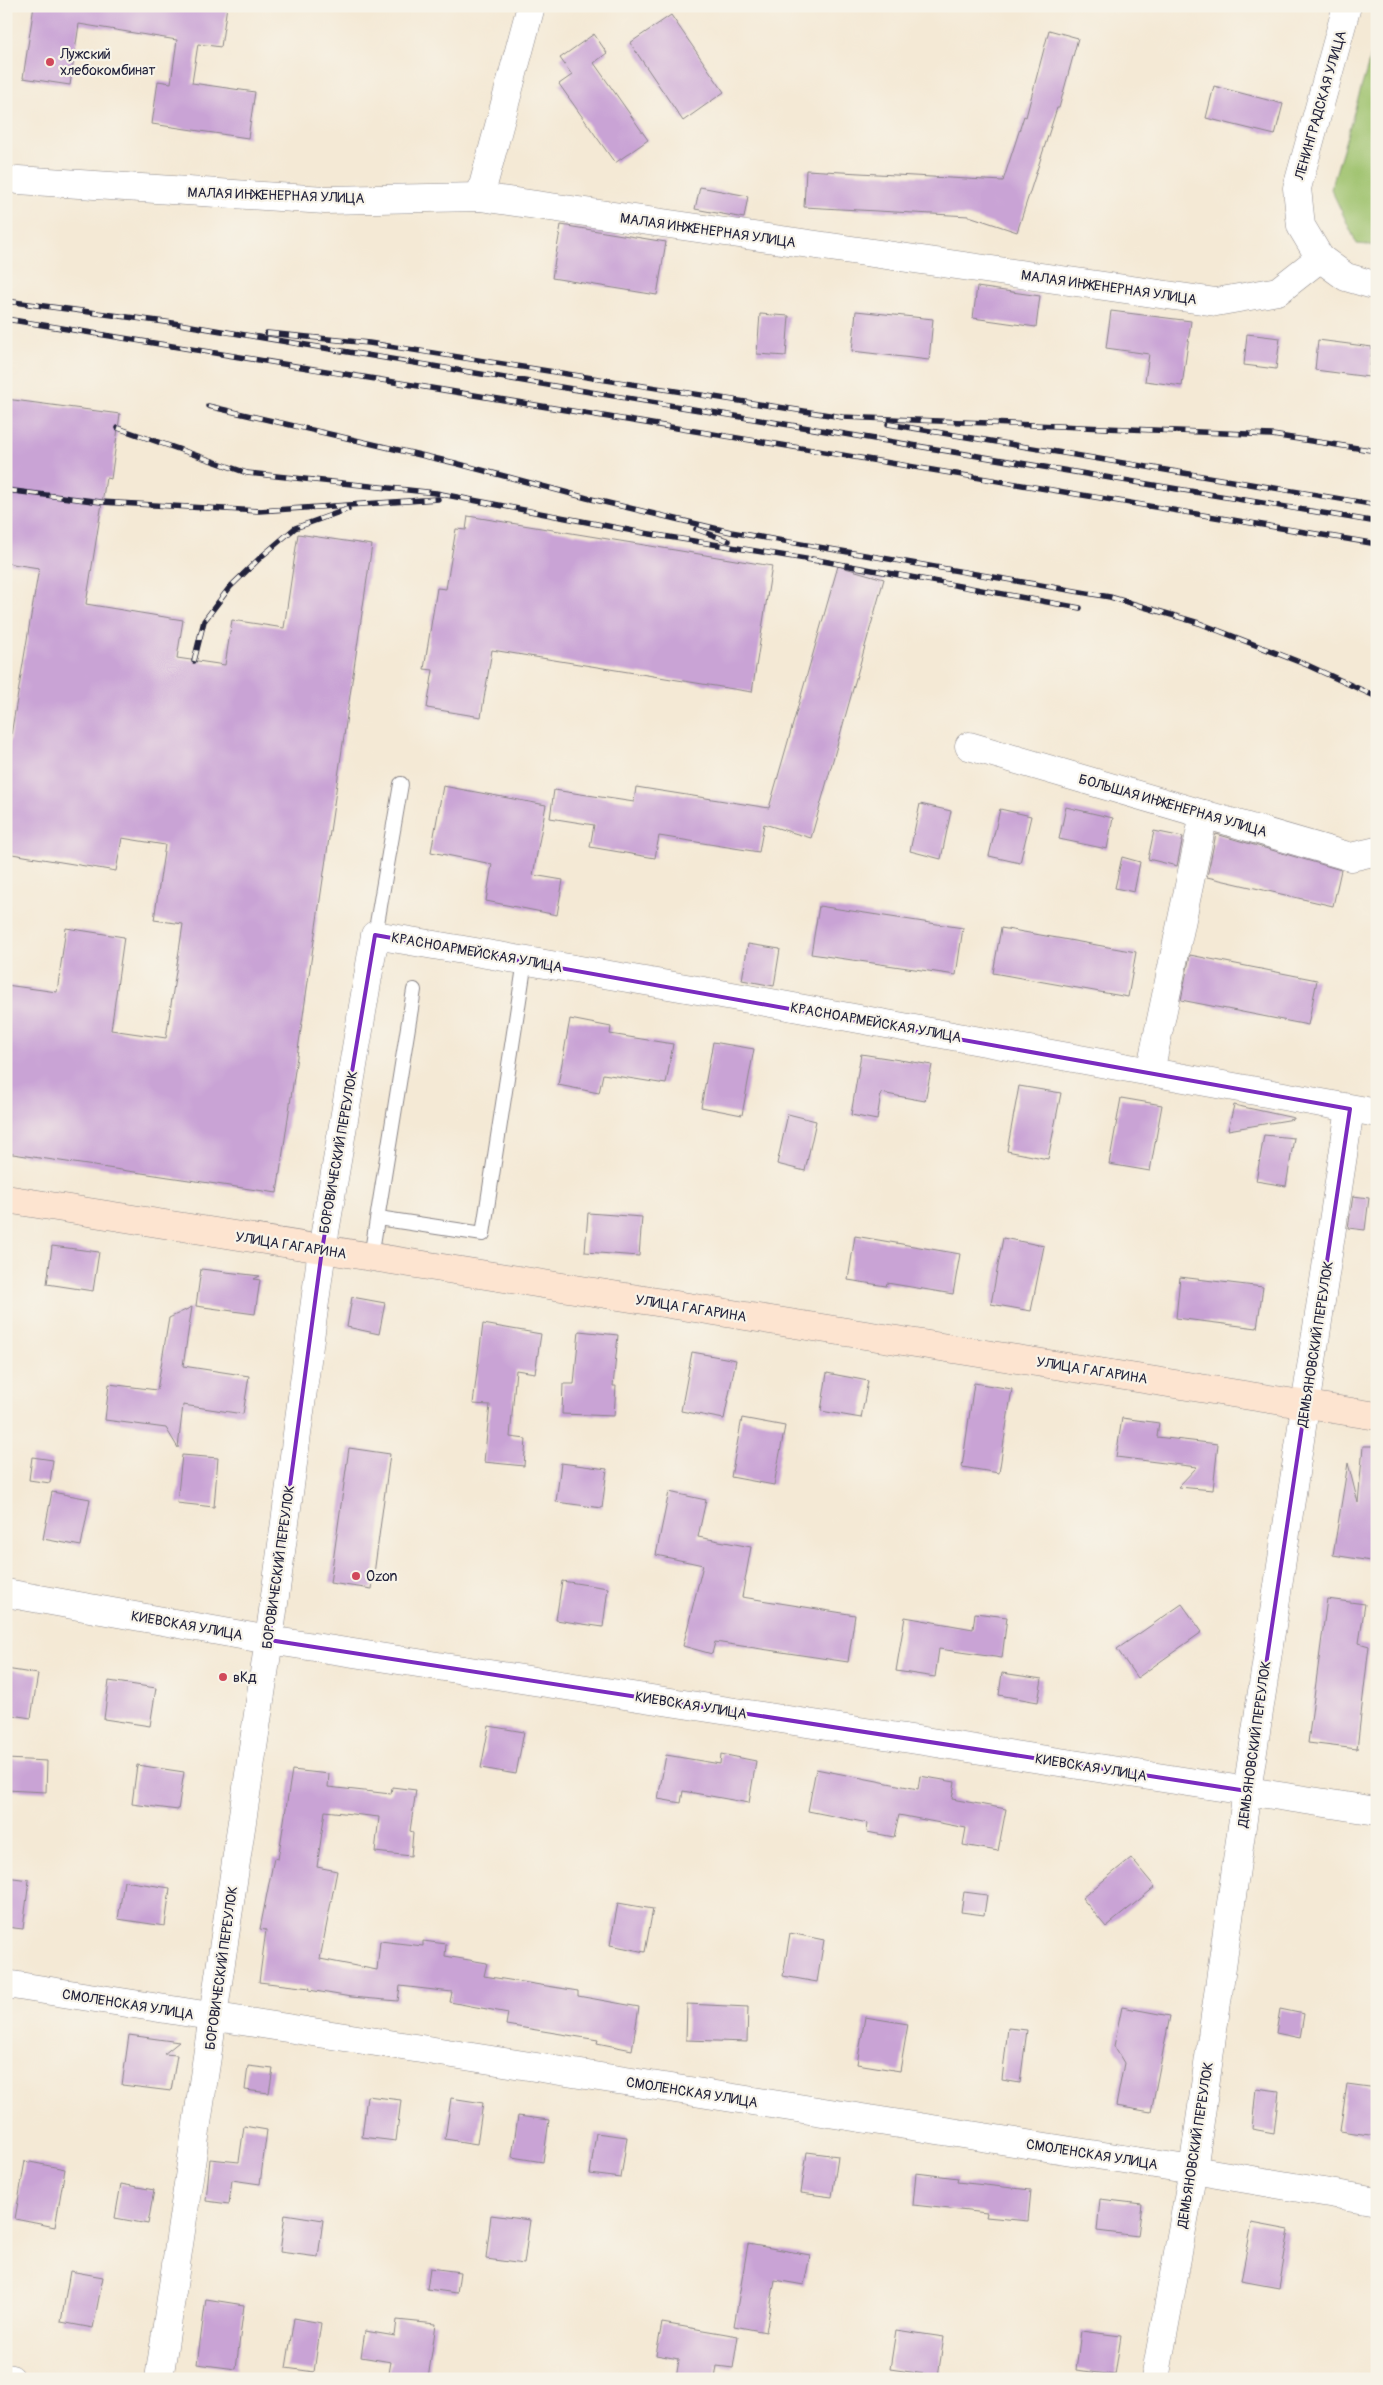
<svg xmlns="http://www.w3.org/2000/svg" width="1383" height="2385" viewBox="0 0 1383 2385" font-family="Pangolin,sans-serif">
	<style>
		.green { fill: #9cc16b; stroke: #5f7253 }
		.building { fill: #c9a3d5 }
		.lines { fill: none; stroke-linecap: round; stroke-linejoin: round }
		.lane-casing { stroke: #8b8688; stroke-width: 16 }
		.street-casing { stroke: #8b8688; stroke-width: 29 }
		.secondary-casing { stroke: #8b8688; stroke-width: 29 }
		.lane { stroke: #fff; stroke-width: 14 }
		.street { stroke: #fff; stroke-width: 28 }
		.secondary { stroke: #fde4d0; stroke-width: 28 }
		.rail-casing { stroke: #22223b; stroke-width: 5.5 }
		.rail { stroke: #f7f3e8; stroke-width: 4; stroke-dasharray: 11; stroke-linecap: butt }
		.marked { fill: none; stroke: #7b2cbf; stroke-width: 4; stroke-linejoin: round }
		.poi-dot { fill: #d1495b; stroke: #f7f3e8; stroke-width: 2 }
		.labels { text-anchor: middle; stroke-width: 4.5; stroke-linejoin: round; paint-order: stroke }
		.poi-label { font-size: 14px; fill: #22223b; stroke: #f7f3e8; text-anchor: start }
		.street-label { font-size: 14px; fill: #22223b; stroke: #f7f3e8 }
	</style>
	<rect width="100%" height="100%" fill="#f7f3e8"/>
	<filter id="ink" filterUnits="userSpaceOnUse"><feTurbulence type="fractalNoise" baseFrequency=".02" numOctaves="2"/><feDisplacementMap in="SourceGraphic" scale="10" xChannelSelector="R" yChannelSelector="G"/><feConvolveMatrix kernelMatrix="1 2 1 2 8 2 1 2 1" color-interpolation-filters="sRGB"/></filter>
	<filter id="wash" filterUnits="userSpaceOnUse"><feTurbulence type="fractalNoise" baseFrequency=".0096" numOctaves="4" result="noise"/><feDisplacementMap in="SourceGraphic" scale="20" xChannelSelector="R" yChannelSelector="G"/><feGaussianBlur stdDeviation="1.12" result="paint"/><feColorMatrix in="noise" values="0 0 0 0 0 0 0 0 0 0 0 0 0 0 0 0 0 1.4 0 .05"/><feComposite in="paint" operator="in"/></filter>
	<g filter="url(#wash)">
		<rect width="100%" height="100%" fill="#f4e9d5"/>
		<path class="green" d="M 1377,35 L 1377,246 L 1357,244 L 1331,189 Z"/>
		<g id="blocks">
			<g class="building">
				<path d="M 34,6 L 227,6 L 221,47 L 198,44 L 192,83 L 255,92 L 248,138 L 152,124 L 158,81 L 171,83 L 177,40 L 79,24 L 70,85 L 23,78 Z"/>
				<path d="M 671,15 L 724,92 L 683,121 L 630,43 Z"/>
				<path d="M 1049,30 L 1078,38 L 1059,108 L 1057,108 L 1017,232 L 969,216 L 804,207 L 806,170 L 1003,181 L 1024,116 L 1026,117 Z"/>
				<path d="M 594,34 L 607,53 L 594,63 L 648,140 L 615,163 L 559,84 L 572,75 L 560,58 Z"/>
				<path d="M 1214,86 L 1283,104 L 1275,135 L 1206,118 Z"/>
				<path d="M 700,187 L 748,196 L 744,218 L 695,209 Z"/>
				<path d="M 561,225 L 666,242 L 657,295 L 552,278 Z"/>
				<path d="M 977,287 L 1040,296 L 1036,327 L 973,318 Z"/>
				<path d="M 856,311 L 933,319 L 929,360 L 852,351 Z"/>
				<path d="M 1111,311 L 1191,321 L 1182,386 L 1145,381 L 1149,354 L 1106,348 Z"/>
				<path d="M 760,314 L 789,316 L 786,356 L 757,354 Z"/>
				<path d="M 1247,334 L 1280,338 L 1276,369 L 1244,365 Z"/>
				<path d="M 1318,340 L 1372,347 L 1369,377 L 1315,370 Z"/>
				<path d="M 6,399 L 120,414 L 111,479 L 106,478 L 86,604 L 183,620 L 177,658 L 225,665 L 232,620 L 284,628 L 298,534 L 372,545 L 277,1193 L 6,1153 L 6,985 L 57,992 L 66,928 L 124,937 L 111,1030 L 166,1038 L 183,924 L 154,920 L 165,845 L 122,838 L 116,871 L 6,853 L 6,765 L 39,568 L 6,563 Z"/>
				<path d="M 468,516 L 772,566 L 752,692 L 492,650 L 481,717 L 427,708 L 433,670 L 424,669 L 437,588 L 446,589 L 456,529 L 466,530 Z"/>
				<path d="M 838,566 L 884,579 L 811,838 L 764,824 L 759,852 L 659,836 L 655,858 L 590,847 L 594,825 L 550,818 L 554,790 L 634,802 L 636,787 L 769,808 Z"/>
				<path d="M 443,786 L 546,805 L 533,875 L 563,880 L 557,915 L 486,901 L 492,864 L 431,852 Z"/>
				<path d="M 920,804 L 951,811 L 941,859 L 910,851 Z"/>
				<path d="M 1066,807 L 1113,818 L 1107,849 L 1059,839 Z"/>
				<path d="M 1000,809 L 1031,816 L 1020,863 L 989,856 Z"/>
				<path d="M 1154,831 L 1183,837 L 1177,866 L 1148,859 Z"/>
				<path d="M 1216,834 L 1341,870 L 1333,906 L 1207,877 Z"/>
				<path d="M 1122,857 L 1140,862 L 1134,892 L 1115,888 Z"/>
				<path d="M 819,906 L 963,928 L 956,975 L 811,954 Z"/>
				<path d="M 1001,928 L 1136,952 L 1128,997 L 993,973 Z"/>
				<path d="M 748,944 L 780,949 L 774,986 L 742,980 Z"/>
				<path d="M 1190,955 L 1317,980 L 1308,1025 L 1181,1000 Z"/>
				<path d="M 570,1019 L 611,1027 L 610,1034 L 673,1044 L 666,1084 L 603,1074 L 599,1093 L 558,1085 Z"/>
				<path d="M 713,1042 L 754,1049 L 742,1115 L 701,1107 Z"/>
				<path d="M 861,1054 L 932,1065 L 925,1101 L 881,1093 L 877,1120 L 851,1115 Z"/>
				<path d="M 1019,1086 L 1061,1093 L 1048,1159 L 1007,1151 Z"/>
				<path d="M 1121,1098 L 1162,1105 L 1150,1171 L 1109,1164 Z"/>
				<path d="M 1234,1105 L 1294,1118 L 1294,1119 L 1228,1130 Z"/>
				<path d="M 788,1114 L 816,1121 L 805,1171 L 777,1164 Z"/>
				<path d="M 1264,1135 L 1294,1138 L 1286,1186 L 1256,1181 Z"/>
				<path d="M 1353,1196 L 1369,1198 L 1365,1230 L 1348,1228 Z"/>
				<path d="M 588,1213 L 642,1217 L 639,1256 L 585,1252 Z"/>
				<path d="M 855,1236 L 960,1254 L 953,1294 L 887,1283 L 886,1286 L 848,1280 Z"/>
				<path d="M 1003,1238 L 1044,1246 L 1031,1311 L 991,1304 Z"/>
				<path d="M 52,1246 L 99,1252 L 93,1291 L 47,1284 Z"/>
				<path d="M 201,1269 L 260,1276 L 254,1279 L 260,1280 L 255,1314 L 196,1306 Z"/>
				<path d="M 1180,1277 L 1263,1287 L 1257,1328 L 1176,1318 Z"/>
				<path d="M 352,1297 L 385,1303 L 379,1334 L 347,1327 Z"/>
				<path d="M 192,1307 L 183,1366 L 249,1376 L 243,1414 L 183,1405 L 178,1448 L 166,1428 L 105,1420 L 109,1384 L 157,1390 L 169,1318 Z"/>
				<path d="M 483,1324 L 541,1334 L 535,1373 L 516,1370 L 510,1437 L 526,1439 L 524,1466 L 484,1462 L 490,1405 L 473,1404 Z"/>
				<path d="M 579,1331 L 618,1335 L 613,1386 L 616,1386 L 614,1416 L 562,1414 L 563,1384 L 574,1384 Z"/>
				<path d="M 692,1352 L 736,1360 L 724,1419 L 681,1411 Z"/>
				<path d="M 827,1373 L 868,1381 L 861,1418 L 821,1411 Z"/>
				<path d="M 974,1383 L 1012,1389 L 999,1473 L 962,1467 Z"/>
				<path d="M 742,1418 L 785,1426 L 774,1485 L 731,1477 Z"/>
				<path d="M 1122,1418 L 1159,1423 L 1157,1437 L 1218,1444 L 1213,1490 L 1178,1487 L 1197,1467 L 1116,1457 Z"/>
				<path d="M 1363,1446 L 1377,1446 L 1377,1520 L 1371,1561 L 1333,1555 L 1348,1463 L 1358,1503 Z"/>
				<path d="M 349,1448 L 390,1454 L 372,1589 L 330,1583 Z"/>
				<path d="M 182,1455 L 218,1458 L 214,1507 L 177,1503 Z"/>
				<path d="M 32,1457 L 53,1460 L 50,1483 L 29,1480 Z"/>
				<path d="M 561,1463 L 607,1469 L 602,1508 L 556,1502 Z"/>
				<path d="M 52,1492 L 90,1499 L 81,1546 L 43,1539 Z"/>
				<path d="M 669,1492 L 706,1500 L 698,1537 L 751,1547 L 742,1597 L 855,1615 L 848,1662 L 715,1642 L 712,1654 L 683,1646 L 703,1565 L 656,1555 Z"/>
				<path d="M 562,1581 L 608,1588 L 603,1627 L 556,1620 Z"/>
				<path d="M 1327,1599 L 1365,1604 L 1359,1643 L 1369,1646 L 1357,1749 L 1308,1743 Z"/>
				<path d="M 1182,1604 L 1202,1632 L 1137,1678 L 1117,1649 Z"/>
				<path d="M 975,1613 L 1007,1617 L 1002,1658 L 939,1649 L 935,1677 L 896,1671 L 905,1617 L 973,1629 Z"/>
				<path d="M 6,1669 L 38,1674 L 31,1718 L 6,1714 Z"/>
				<path d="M 1002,1673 L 1042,1679 L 1038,1702 L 999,1695 Z"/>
				<path d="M 109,1681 L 156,1688 L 150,1726 L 104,1719 Z"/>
				<path d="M 489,1726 L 524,1732 L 516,1774 L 481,1768 Z"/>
				<path d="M 721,1754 L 756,1761 L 749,1803 L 683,1791 L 681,1803 L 658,1799 L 666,1755 L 720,1764 Z"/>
				<path d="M 6,1759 L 47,1761 L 46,1792 L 6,1790 Z"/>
				<path d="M 137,1765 L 184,1772 L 178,1810 L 132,1804 Z"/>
				<path d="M 816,1769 L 918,1789 L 920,1776 L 955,1782 L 952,1799 L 1006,1809 L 998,1851 L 963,1845 L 966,1828 L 899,1815 L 894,1837 L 867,1832 L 868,1823 L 808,1811 Z"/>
				<path d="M 292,1770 L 329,1774 L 328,1787 L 391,1794 L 392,1787 L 416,1790 L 410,1831 L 413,1832 L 411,1856 L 375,1852 L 379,1817 L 325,1811 L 317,1867 L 337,1871 L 320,1959 L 377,1970 L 380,1941 L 423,1946 L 423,1941 L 446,1944 L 445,1956 L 487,1963 L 484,1976 L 578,1991 L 578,1996 L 639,2007 L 632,2050 L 597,2043 L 598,2040 L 506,2025 L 508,2013 L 450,2002 L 452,1992 L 400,1986 L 398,2001 L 351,1997 L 309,1990 L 310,1988 L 259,1982 L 266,1930 L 260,1929 L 274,1858 L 278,1859 Z"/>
				<path d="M 1131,1858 L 1155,1887 L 1106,1927 L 1082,1898 Z"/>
				<path d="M 6,1877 L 29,1880 L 23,1929 L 6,1927 Z"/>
				<path d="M 124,1881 L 170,1888 L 165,1926 L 118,1919 Z"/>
				<path d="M 964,1892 L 987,1895 L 984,1915 L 961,1912 Z"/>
				<path d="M 618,1903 L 653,1909 L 645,1952 L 610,1945 Z"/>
				<path d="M 790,1933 L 824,1940 L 817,1982 L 783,1976 Z"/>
				<path d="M 687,2004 L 748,2007 L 747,2042 L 686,2040 Z"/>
				<path d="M 1122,2007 L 1170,2016 L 1151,2112 L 1116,2106 L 1124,2063 L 1114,2046 Z"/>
				<path d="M 1280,2009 L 1304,2014 L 1300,2038 L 1276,2033 Z"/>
				<path d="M 865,2017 L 908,2024 L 900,2071 L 857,2064 Z"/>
				<path d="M 1008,2028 L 1027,2030 L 1020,2083 L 1002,2080 Z"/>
				<path d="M 129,2035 L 179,2042 L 164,2054 L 177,2055 L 171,2091 L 122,2085 Z"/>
				<path d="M 248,2066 L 273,2069 L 269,2093 L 245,2090 Z"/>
				<path d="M 1347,2084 L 1377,2088 L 1377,2136 L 1340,2131 Z"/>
				<path d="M 1256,2088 L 1279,2091 L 1274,2133 L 1252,2129 Z"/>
				<path d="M 367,2096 L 401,2100 L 396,2141 L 362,2137 Z"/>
				<path d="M 451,2098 L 483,2103 L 477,2144 L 445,2139 Z"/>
				<path d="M 518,2116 L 549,2120 L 543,2162 L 512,2157 Z"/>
				<path d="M 244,2126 L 267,2130 L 260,2184 L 232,2180 L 229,2204 L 206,2201 L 210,2159 L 239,2162 Z"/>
				<path d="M 596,2133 L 627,2137 L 621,2178 L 590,2174 Z"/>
				<path d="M 807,2152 L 838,2156 L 832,2197 L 801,2193 Z"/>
				<path d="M 25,2161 L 65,2169 L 55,2227 L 15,2219 Z"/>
				<path d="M 916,2173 L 958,2178 L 957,2182 L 1031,2190 L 1028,2221 L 986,2217 L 987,2213 L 913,2205 Z"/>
				<path d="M 121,2184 L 154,2190 L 148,2224 L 115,2218 Z"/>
				<path d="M 1100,2199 L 1142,2204 L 1138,2236 L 1097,2231 Z"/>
				<path d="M 285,2214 L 323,2220 L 318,2257 L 280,2252 Z"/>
				<path d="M 491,2215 L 530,2220 L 524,2264 L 486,2259 Z"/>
				<path d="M 1252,2223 L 1289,2230 L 1279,2288 L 1241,2281 Z"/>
				<path d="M 748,2244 L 810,2255 L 804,2285 L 775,2280 L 766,2332 L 734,2326 Z"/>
				<path d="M 430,2268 L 460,2272 L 457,2293 L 427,2289 Z"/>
				<path d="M 70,2271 L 103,2277 L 93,2328 L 61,2322 Z"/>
				<path d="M 206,2299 L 244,2305 L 236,2369 L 197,2364 Z"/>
				<path d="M 294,2318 L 321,2323 L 314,2372 L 286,2368 Z"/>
				<path d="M 397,2320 L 436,2324 L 428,2379 L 388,2379 L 391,2362 L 361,2357 L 365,2331 L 395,2336 Z"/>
				<path d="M 662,2323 L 738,2336 L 733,2368 L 717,2366 L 715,2379 L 676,2379 L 679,2359 L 656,2355 Z"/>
				<path d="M 896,2330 L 944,2337 L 938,2376 L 890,2369 Z"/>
				<path d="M 1081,2331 L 1121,2336 L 1115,2375 L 1076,2370 Z"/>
			</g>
		</g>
	</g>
	<g filter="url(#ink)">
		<use href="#blocks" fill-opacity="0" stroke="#8b8688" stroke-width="1"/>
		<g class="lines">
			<defs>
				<g id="lane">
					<path d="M 375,935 L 401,784"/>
					<path d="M 378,1218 L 483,1234 L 525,961"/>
					<path d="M 371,1257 L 414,990"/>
				</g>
				<g id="street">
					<path d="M 1347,6 L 1297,188 L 1301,226 L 1320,258 L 1346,277 L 1377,286"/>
					<path d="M 18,180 L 325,200 L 480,197 L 1216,302 L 1278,291 L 1320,258"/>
					<path d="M 480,197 L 531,6"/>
					<path d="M 969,746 L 1351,857 L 1377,851"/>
					<path d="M 1150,1072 L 1204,814"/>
					<path d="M 6,1593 L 269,1640 L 1377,1811"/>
					<path d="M 6,1984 L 1193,2170 L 1377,2201"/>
					<path d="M 6,2378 L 11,2379"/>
					<path d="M 159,2379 L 269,1640 L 322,1250 L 375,935 L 721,994 L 1377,1113"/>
					<path d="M 1155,2379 L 1193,2170 L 1247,1791 L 1350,1109"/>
				</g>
				<path id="secondary" d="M 6,1199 L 1377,1416"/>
			</defs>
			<use href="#lane" class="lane-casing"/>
			<use href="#street" class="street-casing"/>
			<use href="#secondary" class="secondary-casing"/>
			<use href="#lane" class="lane"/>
			<use href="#street" class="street"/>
			<use href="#secondary" class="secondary"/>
			<defs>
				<g id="rail">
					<path d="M 6,301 L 173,323 L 1377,522"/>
					<path d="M 6,319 L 812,450 L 1377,544"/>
					<path d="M 267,333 L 369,343 L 842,417 L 1272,435 L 1377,451"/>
					<path d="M 208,406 L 455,463 L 587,498 L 731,532 L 1110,597 L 1199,623 L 1307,665 L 1377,697"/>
					<path d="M 888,424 L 1377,505"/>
					<path d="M 118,428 L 247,473 L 436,493 L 644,533 L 818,561"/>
					<path d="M 6,490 L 101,502 L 259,511 L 438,499"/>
					<path d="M 696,529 L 729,541"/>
					<path d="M 812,559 L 1080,608"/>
					<path d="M 194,661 L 204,621 L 230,587 L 262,556 L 295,528 L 348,509"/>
				</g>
			</defs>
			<use href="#rail" class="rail-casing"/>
			<use href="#rail" class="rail"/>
		</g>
	</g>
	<path class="marked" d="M 375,935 L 1350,1109 L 1247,1791 L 269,1640 L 322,1250 Z"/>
	<g class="poi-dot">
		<circle cx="50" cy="62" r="5"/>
		<circle cx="356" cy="1576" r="5"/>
		<circle cx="223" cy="1677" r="5"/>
	</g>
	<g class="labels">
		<g class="poi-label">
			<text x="60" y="59">Лужский<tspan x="60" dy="16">хлебокомбинат</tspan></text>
			<text x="366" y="1581">Ozon</text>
			<text x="233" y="1682">вКд</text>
		</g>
		<g class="street-label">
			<text transform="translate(1320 105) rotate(-74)" y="5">ЛЕНИНГРАДСКАЯ УЛИЦА</text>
			<text transform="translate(276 195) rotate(2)" y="5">МАЛАЯ ИНЖЕНЕРНАЯ УЛИЦА</text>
			<text transform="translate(708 230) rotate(8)" y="5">МАЛАЯ ИНЖЕНЕРНАЯ УЛИЦА</text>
			<text transform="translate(1109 287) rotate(8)" y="5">МАЛАЯ ИНЖЕНЕРНАЯ УЛИЦА</text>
			<text transform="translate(1173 805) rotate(16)" y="5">БОЛЬШАЯ ИНЖЕНЕРНАЯ УЛИЦА</text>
			<text transform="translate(477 952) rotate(10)" y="5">КРАСНОАРМЕЙСКАЯ УЛИЦА</text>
			<text transform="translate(876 1022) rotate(10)" y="5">КРАСНОАРМЕЙСКАЯ УЛИЦА</text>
			<text transform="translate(338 1152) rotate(-80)" y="5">БОРОВИЧЕСКИЙ ПЕРЕУЛОК</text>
			<text transform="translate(291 1245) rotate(9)" y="5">УЛИЦА ГАГАРИНА</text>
			<text transform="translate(691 1308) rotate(9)" y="5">УЛИЦА ГАГАРИНА</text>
			<text transform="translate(1315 1344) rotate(-81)" y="5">ДЕМЬЯНОВСКИЙ ПЕРЕУЛОК</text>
			<text transform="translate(1092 1370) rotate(9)" y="5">УЛИЦА ГАГАРИНА</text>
			<text transform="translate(278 1567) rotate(-82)" y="5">БОРОВИЧЕСКИЙ ПЕРЕУЛОК</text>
			<text transform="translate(187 1625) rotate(10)" y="5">КИЕВСКАЯ УЛИЦА</text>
			<text transform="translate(691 1705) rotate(9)" y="5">КИЕВСКАЯ УЛИЦА</text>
			<text transform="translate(1254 1744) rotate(-82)" y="5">ДЕМЬЯНОВСКИЙ ПЕРЕУЛОК</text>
			<text transform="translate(1091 1767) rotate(9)" y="5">КИЕВСКАЯ УЛИЦА</text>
			<text transform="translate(221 1968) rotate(-82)" y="5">БОРОВИЧЕСКИЙ ПЕРЕУЛОК</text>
			<text transform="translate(128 2004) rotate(9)" y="5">СМОЛЕНСКАЯ УЛИЦА</text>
			<text transform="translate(692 2092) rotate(9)" y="5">СМОЛЕНСКАЯ УЛИЦА</text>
			<text transform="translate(1195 2145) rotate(-81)" y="5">ДЕМЬЯНОВСКИЙ ПЕРЕУЛОК</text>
			<text transform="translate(1092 2154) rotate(9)" y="5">СМОЛЕНСКАЯ УЛИЦА</text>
		</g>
	</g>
	<rect width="1383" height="2385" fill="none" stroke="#f7f3e8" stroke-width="25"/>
</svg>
